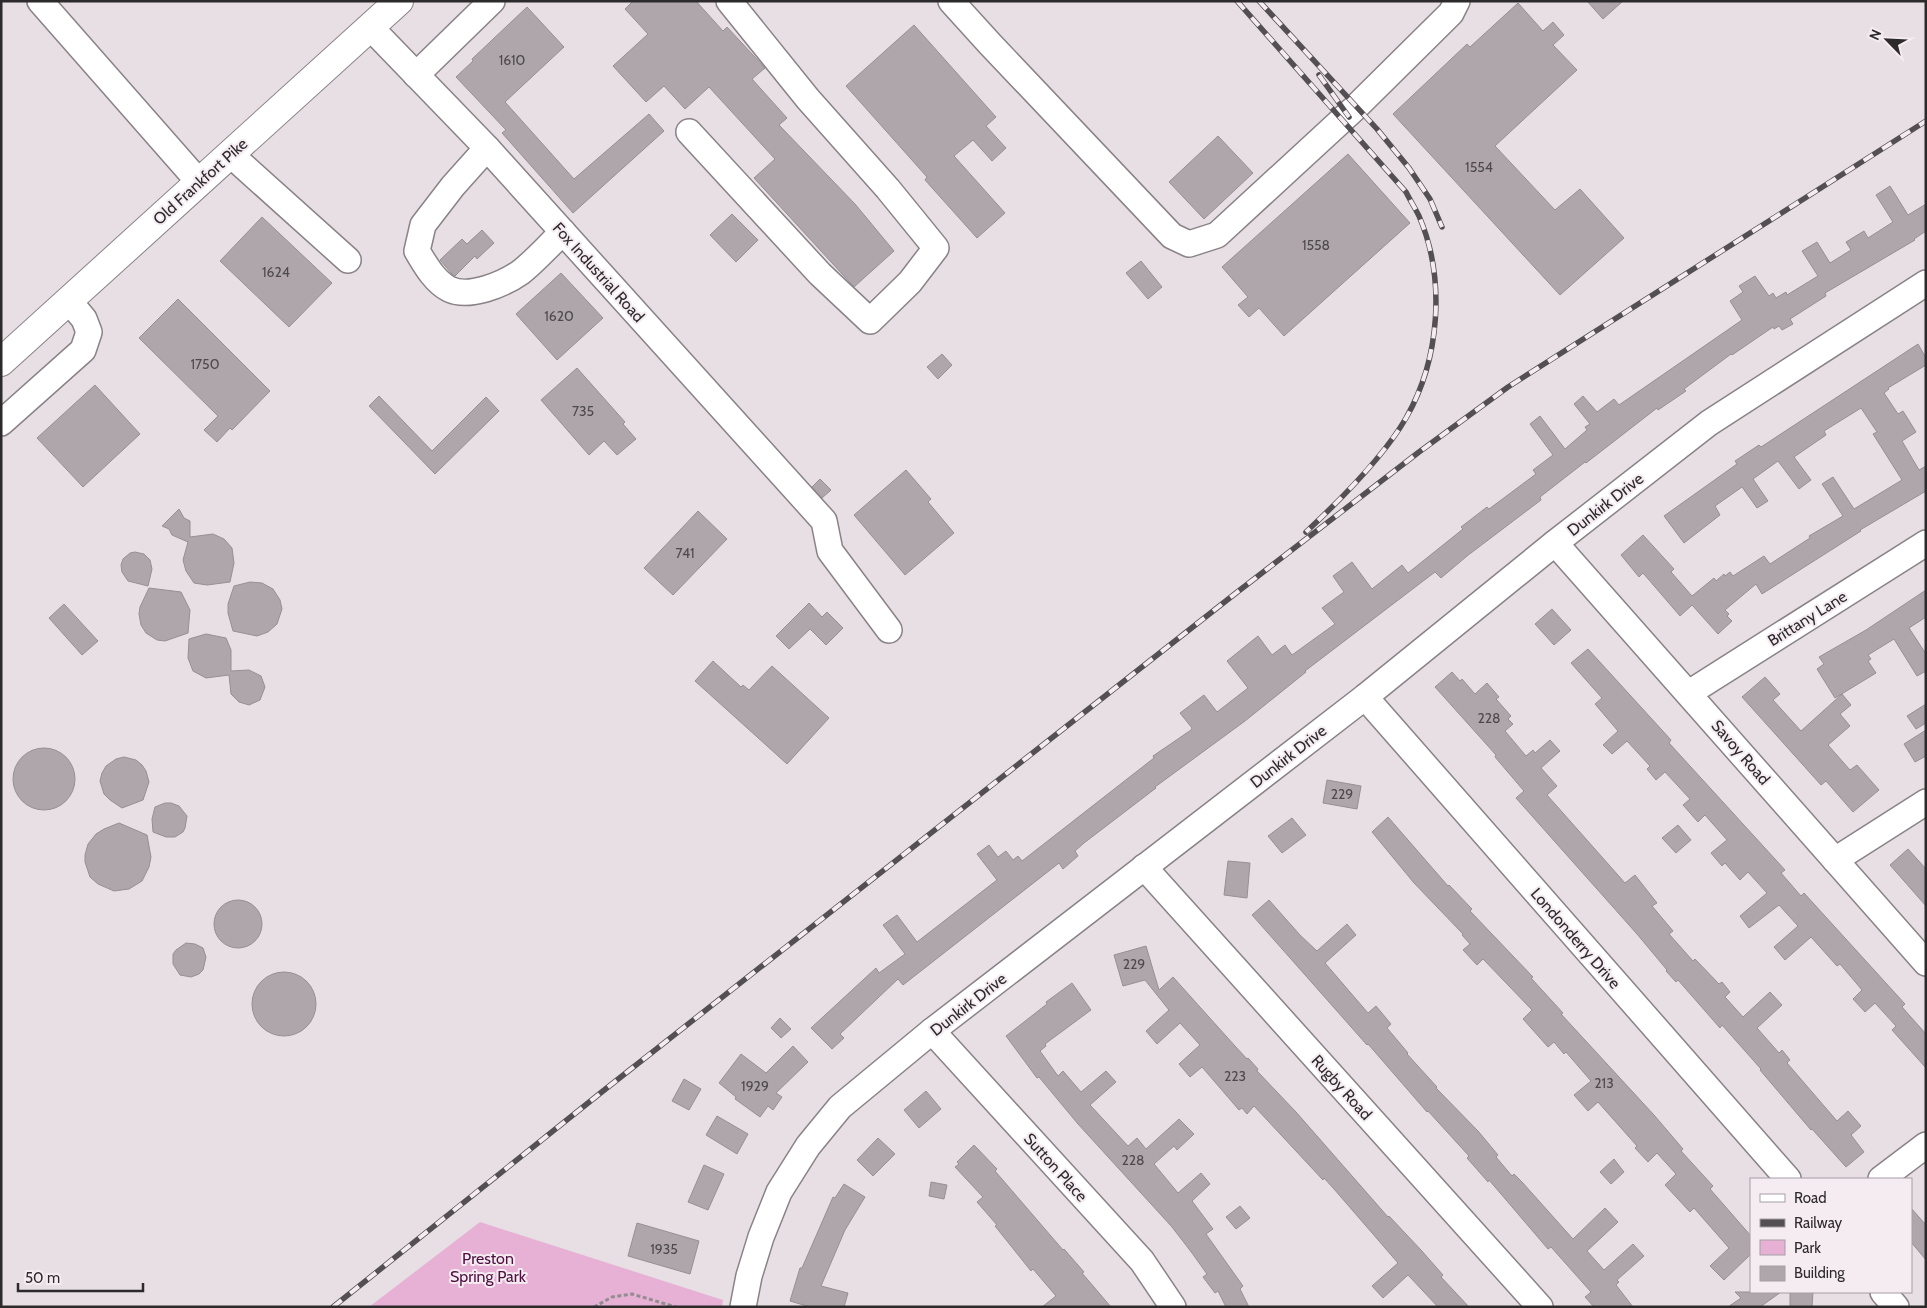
<svg xmlns="http://www.w3.org/2000/svg" width="1927" height="1308" viewBox="0 0 1927 1308" font-family="Cabin,sans-serif">
	<style>
		.green { fill: #e7b1d5 }
		.building { fill: #aea6ab; stroke: #968f94 }
		.lines { fill: none; stroke-linecap: round; stroke-linejoin: round }
		.minor-casing { stroke: #898286; stroke-width: 28 }
		.major-casing { stroke: #898286; stroke-width: 30 }
		.path { stroke: #938d91; stroke-width: 3; stroke-dasharray: 4 2.5; stroke-linecap: butt }
		.minor { stroke: #fff; stroke-width: 25 }
		.major { stroke: #fff; stroke-width: 28 }
		.rail-casing { stroke: #534f52; stroke-width: 5.5 }
		.rail { stroke: #f5ecf2; stroke-width: 4; stroke-dasharray: 11; stroke-linecap: butt }
		.labels { text-anchor: middle; stroke-width: 4; stroke-linejoin: round; paint-order: stroke }
		.number-label { font-size: 14px; fill: #4d494c }
		.street-label { font-size: 16px; fill: #2d2a2c; stroke: #f5ecf2 }
		.park-label { font-size: 16px; fill: #500f41; stroke: #f5ecf2 }
	</style>
	<rect width="100%" height="100%" fill="#e7dfe4"/>
	<path class="green" d="M 480,1222 L 723,1300 L 722,1307 L 369,1307 Z"/>
	<g class="building">
		<path d="M 633,1 L 696,1 L 723,31 L 727,27 L 765,68 L 752,79 L 787,118 L 779,125 L 855,204 L 894,251 L 854,287 L 754,178 L 775,159 L 709,87 L 685,109 L 664,86 L 646,102 L 613,66 L 648,34 L 625,9 Z"/>
		<path d="M 1587,1 L 1623,1 L 1603,19 Z"/>
		<path d="M 1518,3 L 1543,31 L 1553,22 L 1564,35 L 1553,45 L 1577,70 L 1495,146 L 1555,210 L 1580,189 L 1624,238 L 1560,295 L 1393,114 L 1467,44 L 1470,47 Z"/>
		<path d="M 527,7 L 564,47 L 505,102 L 574,179 L 649,114 L 664,131 L 573,213 L 502,133 L 506,130 L 456,77 L 473,61 L 472,59 Z"/>
		<path d="M 914,25 L 996,117 L 986,126 L 1006,148 L 992,161 L 973,140 L 954,156 L 1005,213 L 977,238 L 925,180 L 927,177 L 846,86 Z"/>
		<path d="M 1218,136 L 1253,173 L 1204,219 L 1169,182 Z"/>
		<path d="M 1348,154 L 1410,223 L 1284,336 L 1259,308 L 1249,317 L 1238,305 L 1248,297 L 1222,267 Z"/>
		<path d="M 1890,186 L 1908,215 L 1926,204 L 1926,231 L 1914,239 L 1915,240 L 1825,293 L 1826,296 L 1790,319 L 1793,324 L 1782,330 L 1779,326 L 1774,329 L 1773,327 L 1732,355 L 1731,354 L 1684,389 L 1686,391 L 1658,410 L 1657,408 L 1586,463 L 1585,462 L 1540,497 L 1541,500 L 1467,556 L 1441,578 L 1435,572 L 1305,671 L 1306,672 L 1245,721 L 1155,787 L 1156,788 L 1084,843 L 1075,851 L 1078,856 L 1063,869 L 1059,863 L 903,985 L 898,979 L 840,1034 L 844,1038 L 832,1049 L 811,1028 L 876,968 L 879,973 L 905,954 L 883,925 L 897,915 L 917,942 L 997,880 L 977,854 L 989,845 L 998,857 L 1006,851 L 1013,860 L 1018,856 L 1022,861 L 1154,758 L 1153,756 L 1191,730 L 1192,728 L 1180,713 L 1204,695 L 1217,712 L 1248,688 L 1227,661 L 1258,636 L 1272,655 L 1285,645 L 1292,655 L 1335,624 L 1322,608 L 1344,592 L 1333,576 L 1352,562 L 1372,589 L 1402,565 L 1408,573 L 1463,529 L 1461,527 L 1487,507 L 1489,509 L 1536,474 L 1533,470 L 1553,455 L 1530,424 L 1540,416 L 1565,449 L 1587,430 L 1585,427 L 1590,424 L 1574,404 L 1583,396 L 1597,412 L 1614,399 L 1619,405 L 1742,320 L 1730,301 L 1743,292 L 1739,286 L 1755,276 L 1769,296 L 1773,293 L 1776,298 L 1786,292 L 1787,295 L 1818,276 L 1802,251 L 1817,242 L 1830,263 L 1851,250 L 1846,242 L 1864,231 L 1868,238 L 1893,222 L 1876,195 Z"/>
		<path d="M 732,214 L 758,240 L 736,262 L 710,235 Z"/>
		<path d="M 262,217 L 332,283 L 289,327 L 220,261 Z"/>
		<path d="M 482,230 L 494,243 L 477,259 L 475,256 L 455,276 L 452,274 L 440,260 L 462,239 L 467,244 Z"/>
		<path d="M 1141,261 L 1162,287 L 1148,299 L 1126,273 Z"/>
		<path d="M 561,273 L 603,318 L 557,360 L 516,314 Z"/>
		<path d="M 178,299 L 270,391 L 232,430 L 230,428 L 217,442 L 204,430 L 218,416 L 139,338 Z"/>
		<path d="M 1918,344 L 1926,358 L 1926,365 L 1888,388 L 1889,389 L 1884,393 L 1898,414 L 1903,411 L 1916,432 L 1902,441 L 1919,470 L 1926,466 L 1926,491 L 1860,530 L 1861,531 L 1762,594 L 1756,584 L 1725,610 L 1729,614 L 1727,616 L 1732,621 L 1718,634 L 1692,605 L 1680,616 L 1643,573 L 1639,577 L 1621,555 L 1643,535 L 1674,569 L 1671,572 L 1692,596 L 1714,578 L 1716,581 L 1724,574 L 1725,576 L 1730,572 L 1733,576 L 1764,556 L 1770,564 L 1810,538 L 1809,536 L 1843,516 L 1822,484 L 1833,477 L 1854,509 L 1902,480 L 1873,434 L 1877,432 L 1861,408 L 1824,431 L 1826,435 L 1794,457 L 1811,480 L 1799,489 L 1778,461 L 1753,479 L 1768,501 L 1757,508 L 1742,487 L 1715,506 L 1720,515 L 1684,543 L 1664,516 L 1737,464 L 1735,461 L 1759,445 L 1761,447 Z"/>
		<path d="M 942,354 L 952,365 L 938,379 L 927,367 Z"/>
		<path d="M 577,368 L 625,422 L 623,424 L 636,439 L 617,455 L 604,441 L 589,455 L 541,400 Z"/>
		<path d="M 95,385 L 140,434 L 83,487 L 37,438 Z"/>
		<path d="M 379,396 L 432,451 L 486,397 L 499,411 L 435,474 L 369,406 Z"/>
		<path d="M 906,470 L 931,499 L 928,502 L 954,533 L 905,575 L 854,515 Z"/>
		<path d="M 820,479 L 831,490 L 822,498 L 812,487 Z"/>
		<path d="M 179,509 L 184,518 L 190,521 L 190,537 L 213,534 L 224,539 L 232,548 L 234,563 L 230,582 L 207,585 L 194,583 L 186,571 L 183,560 L 188,542 L 172,535 L 169,529 L 162,526 Z"/>
		<path d="M 698,511 L 727,539 L 673,595 L 644,568 Z"/>
		<path d="M 135,552 L 144,554 L 150,560 L 152,569 L 148,586 L 128,581 L 122,572 L 121,565 L 123,559 L 130,553 Z"/>
		<path d="M 250,582 L 262,583 L 273,589 L 280,600 L 282,609 L 277,624 L 268,632 L 257,636 L 233,631 L 228,613 L 228,604 L 234,586 Z"/>
		<path d="M 149,588 L 181,592 L 190,610 L 188,633 L 165,641 L 157,640 L 146,633 L 141,625 L 139,614 L 140,607 Z"/>
		<path d="M 1926,590 L 1926,617 L 1909,628 L 1926,654 L 1926,671 L 1917,676 L 1894,639 L 1868,655 L 1871,659 L 1868,661 L 1876,673 L 1835,698 L 1817,669 L 1824,664 L 1819,657 L 1866,630 Z"/>
		<path d="M 809,603 L 822,617 L 827,612 L 843,628 L 826,645 L 810,629 L 789,649 L 776,636 Z"/>
		<path d="M 64,604 L 98,641 L 82,655 L 49,618 Z"/>
		<path d="M 1552,609 L 1571,630 L 1554,645 L 1535,624 Z"/>
		<path d="M 206,634 L 226,638 L 231,650 L 231,671 L 249,670 L 261,676 L 265,687 L 260,700 L 249,705 L 239,702 L 231,694 L 229,675 L 206,678 L 193,671 L 188,658 L 189,639 Z"/>
		<path d="M 1588,649 L 1671,740 L 1669,743 L 1785,870 L 1781,873 L 1801,896 L 1804,893 L 1905,1004 L 1902,1007 L 1926,1034 L 1926,1068 L 1892,1030 L 1896,1026 L 1875,1003 L 1865,1012 L 1853,999 L 1862,990 L 1840,964 L 1837,966 L 1811,937 L 1785,960 L 1774,947 L 1798,926 L 1779,905 L 1749,928 L 1740,916 L 1767,893 L 1748,872 L 1740,880 L 1725,863 L 1722,866 L 1711,853 L 1727,840 L 1705,815 L 1698,822 L 1683,805 L 1690,799 L 1665,772 L 1656,780 L 1647,769 L 1650,766 L 1627,741 L 1612,754 L 1603,745 L 1618,731 L 1595,704 L 1602,698 L 1571,663 Z"/>
		<path d="M 713,661 L 741,687 L 743,685 L 749,690 L 772,666 L 829,718 L 787,764 L 695,681 Z"/>
		<path d="M 1452,672 L 1460,681 L 1462,679 L 1475,694 L 1487,683 L 1499,697 L 1496,699 L 1511,716 L 1508,719 L 1513,724 L 1505,731 L 1526,756 L 1533,750 L 1535,753 L 1550,740 L 1560,751 L 1541,768 L 1557,786 L 1547,795 L 1625,883 L 1635,875 L 1657,903 L 1652,906 L 1673,931 L 1669,934 L 1693,961 L 1695,959 L 1719,984 L 1722,982 L 1730,992 L 1725,997 L 1743,1017 L 1770,992 L 1782,1005 L 1757,1028 L 1779,1053 L 1782,1050 L 1790,1060 L 1787,1063 L 1837,1121 L 1848,1111 L 1861,1126 L 1851,1135 L 1864,1152 L 1846,1167 L 1812,1129 L 1811,1130 L 1760,1070 L 1761,1069 L 1722,1025 L 1720,1028 L 1678,980 L 1676,982 L 1666,971 L 1667,970 L 1637,934 L 1516,798 L 1524,791 L 1495,757 L 1496,755 L 1435,687 Z"/>
		<path d="M 1765,677 L 1780,694 L 1773,700 L 1801,731 L 1842,694 L 1851,705 L 1840,714 L 1850,726 L 1828,745 L 1850,770 L 1857,765 L 1879,790 L 1853,812 L 1826,781 L 1821,785 L 1742,697 Z"/>
		<path d="M 1926,704 L 1926,723 L 1916,729 L 1907,716 Z"/>
		<path d="M 1926,730 L 1926,756 L 1915,762 L 1904,744 Z"/>
		<circle cx="44" cy="779" r="31"/>
		<path d="M 124,757 L 136,760 L 142,765 L 146,771 L 149,782 L 143,800 L 122,808 L 110,800 L 104,794 L 100,781 L 102,773 L 106,766 L 116,759 Z"/>
		<path d="M 1327,780 L 1361,786 L 1357,809 L 1323,803 Z"/>
		<path d="M 165,803 L 171,803 L 179,806 L 187,816 L 185,828 L 183,832 L 175,837 L 166,837 L 153,832 L 152,819 L 155,807 Z"/>
		<path d="M 1388,817 L 1448,886 L 1449,885 L 1472,909 L 1470,911 L 1533,977 L 1531,978 L 1563,1013 L 1561,1014 L 1654,1115 L 1683,1149 L 1681,1151 L 1713,1186 L 1710,1189 L 1751,1236 L 1751,1254 L 1724,1280 L 1710,1266 L 1729,1248 L 1694,1208 L 1690,1212 L 1665,1185 L 1676,1174 L 1657,1153 L 1648,1162 L 1635,1148 L 1637,1146 L 1598,1102 L 1588,1111 L 1574,1095 L 1591,1081 L 1566,1052 L 1564,1054 L 1554,1042 L 1548,1047 L 1523,1019 L 1532,1010 L 1483,959 L 1477,965 L 1463,950 L 1470,944 L 1462,935 L 1463,934 L 1414,883 L 1372,832 Z"/>
		<path d="M 1292,818 L 1306,835 L 1282,853 L 1268,836 Z"/>
		<path d="M 119,823 L 147,835 L 151,857 L 149,867 L 142,881 L 129,889 L 114,891 L 98,884 L 90,877 L 85,862 L 85,855 L 88,844 L 96,834 L 104,829 Z"/>
		<path d="M 1678,825 L 1691,840 L 1676,853 L 1662,838 Z"/>
		<path d="M 1908,849 L 1926,869 L 1926,906 L 1890,865 Z"/>
		<path d="M 1228,861 L 1250,863 L 1247,898 L 1224,895 Z"/>
		<path d="M 1269,900 L 1300,935 L 1317,951 L 1347,924 L 1356,935 L 1325,963 L 1368,1013 L 1376,1006 L 1391,1024 L 1387,1028 L 1408,1053 L 1407,1054 L 1437,1087 L 1436,1088 L 1478,1131 L 1498,1155 L 1496,1157 L 1512,1176 L 1514,1174 L 1522,1182 L 1573,1239 L 1605,1208 L 1618,1222 L 1587,1251 L 1604,1270 L 1633,1244 L 1644,1256 L 1617,1280 L 1619,1282 L 1616,1285 L 1633,1307 L 1594,1307 L 1585,1297 L 1591,1292 L 1551,1247 L 1548,1249 L 1489,1180 L 1488,1182 L 1467,1158 L 1469,1156 L 1428,1111 L 1427,1112 L 1368,1044 L 1367,1045 L 1252,915 Z"/>
		<circle cx="238" cy="924" r="24"/>
		<path d="M 186,943 L 195,944 L 203,948 L 206,957 L 203,970 L 199,974 L 191,977 L 180,975 L 173,964 L 173,954 L 176,950 Z"/>
		<path d="M 1146,946 L 1159,990 L 1173,977 L 1235,1046 L 1247,1059 L 1248,1058 L 1258,1069 L 1257,1071 L 1296,1112 L 1388,1217 L 1389,1216 L 1421,1250 L 1443,1275 L 1441,1277 L 1469,1307 L 1438,1307 L 1408,1275 L 1383,1298 L 1372,1286 L 1398,1263 L 1334,1189 L 1324,1178 L 1323,1180 L 1254,1106 L 1247,1114 L 1242,1108 L 1239,1110 L 1202,1067 L 1190,1077 L 1179,1064 L 1200,1045 L 1180,1023 L 1157,1044 L 1146,1031 L 1169,1010 L 1145,980 L 1123,986 L 1114,955 Z"/>
		<circle cx="284" cy="1004" r="32"/>
		<path d="M 1072,983 L 1091,1010 L 1045,1044 L 1046,1046 L 1040,1051 L 1058,1076 L 1063,1071 L 1081,1092 L 1106,1071 L 1116,1082 L 1090,1105 L 1128,1146 L 1137,1138 L 1146,1149 L 1179,1119 L 1194,1134 L 1177,1150 L 1174,1146 L 1154,1164 L 1178,1193 L 1201,1173 L 1210,1184 L 1192,1201 L 1213,1229 L 1206,1234 L 1243,1286 L 1240,1289 L 1249,1307 L 1226,1307 L 1218,1291 L 1215,1293 L 1203,1277 L 1207,1274 L 1192,1253 L 1172,1227 L 1078,1124 L 1039,1077 L 1037,1078 L 1006,1036 L 1047,1004 L 1046,1002 Z"/>
		<path d="M 780,1018 L 791,1029 L 781,1038 L 771,1028 Z"/>
		<path d="M 793,1046 L 808,1062 L 776,1093 L 782,1097 L 773,1110 L 768,1106 L 760,1117 L 735,1099 L 736,1097 L 719,1083 L 741,1054 L 766,1073 Z"/>
		<path d="M 684,1079 L 701,1089 L 689,1110 L 672,1101 Z"/>
		<path d="M 926,1091 L 941,1109 L 919,1128 L 904,1110 Z"/>
		<path d="M 717,1116 L 748,1134 L 737,1154 L 706,1135 Z"/>
		<path d="M 878,1138 L 895,1154 L 873,1176 L 857,1160 Z"/>
		<path d="M 974,1145 L 997,1169 L 995,1171 L 1063,1250 L 1064,1249 L 1084,1272 L 1082,1273 L 1111,1307 L 1042,1307 L 1056,1296 L 1033,1269 L 1031,1271 L 995,1226 L 997,1225 L 977,1202 L 983,1197 L 955,1167 L 959,1164 L 957,1162 Z"/>
		<path d="M 1614,1159 L 1624,1172 L 1611,1184 L 1600,1172 Z"/>
		<path d="M 704,1165 L 724,1174 L 708,1210 L 688,1202 Z"/>
		<path d="M 931,1182 L 947,1185 L 944,1199 L 929,1196 Z"/>
		<path d="M 844,1184 L 865,1197 L 845,1230 L 821,1286 L 848,1293 L 844,1307 L 810,1307 L 790,1301 L 800,1268 L 802,1268 L 833,1197 L 835,1198 Z"/>
		<path d="M 1240,1206 L 1250,1218 L 1236,1229 L 1226,1217 Z"/>
		<path d="M 1911,1208 L 1926,1225 L 1926,1260 L 1911,1242 Z"/>
		<path d="M 637,1223 L 699,1241 L 690,1274 L 628,1256 Z"/>
		<path d="M 1735,1292 L 1781,1292 L 1760,1307 L 1728,1307 L 1741,1298 Z"/>
		<path d="M 1790,1292 L 1813,1292 L 1812,1307 L 1790,1307 Z"/>
	</g>
	<g class="lines">
		<defs>
			<g id="minor">
				<path d="M 40,1 L 199,182"/>
				<path d="M 951,1 L 990,44 L 1172,236 L 1189,244 L 1217,235 L 1356,107 L 1451,13 L 1457,1"/>
				<path d="M 370,27 L 487,148 L 824,521 L 830,551 L 889,630"/>
				<path d="M 416,75 L 492,1"/>
				<path d="M 689,132 L 820,274 L 870,321 L 910,282 L 936,248 L 888,189 L 808,99 L 729,1"/>
				<path d="M 487,148 L 453,186 L 423,225 L 417,251 C 425,264 434,281 449,289 C 469,299 504,284 521,272 C 535,261 550,244 563,232"/>
				<path d="M 230,154 L 348,260"/>
				<path d="M 1,423 L 83,350 L 89,332 L 84,319 L 69,301"/>
				<path d="M 1555,543 L 1926,963"/>
				<path d="M 1689,693 L 1926,543"/>
				<path d="M 1365,697 L 1788,1179"/>
				<path d="M 1835,860 L 1926,802"/>
				<path d="M 1144,867 L 1540,1307"/>
				<path d="M 932,1031 L 1142,1261 L 1173,1307"/>
				<path d="M 1881,1179 L 1926,1145"/>
				<path d="M 1883,1292 L 1896,1307"/>
				<path d="M 743,1307 L 749,1276 L 761,1237 L 779,1192 L 808,1146 L 840,1107 L 932,1031 L 1365,697 L 1555,543 L 1709,423 L 1926,283"/>
			</g>
			<path id="major" d="M 1,362 L 399,1"/>
		</defs>
		<use href="#minor" class="minor-casing"/>
		<use href="#major" class="major-casing"/>
		<path class="path" d="M 594,1307 L 612,1297 L 632,1294 L 676,1307"/>
		<use href="#minor" class="minor"/>
		<use href="#major" class="major"/>
		<defs>
			<g id="rail">
				<path d="M 1237,1 L 1406,192 C 1410,200 1415,208 1419,216 C 1446,279 1440,359 1406,418 C 1385,455 1337,503 1306,532"/>
				<path d="M 1259,1 L 1377,129 L 1409,168 L 1430,199 L 1442,227"/>
				<path d="M 1319,75 L 1349,117"/>
				<path d="M 333,1307 L 603,1091 L 1236,593 L 1419,452 L 1508,387 L 1926,121"/>
			</g>
		</defs>
		<use href="#rail" class="rail-casing"/>
		<use href="#rail" class="rail"/>
	</g>
	<g class="labels">
		<g class="number-label">
			<text x="512" y="65">1610</text>
			<text x="1479" y="172">1554</text>
			<text x="1316" y="250">1558</text>
			<text x="276" y="277">1624</text>
			<text x="559" y="321">1620</text>
			<text x="205" y="369">1750</text>
			<text x="583" y="416">735</text>
			<text x="685" y="558">741</text>
			<text x="1489" y="723">228</text>
			<text x="1342" y="799">229</text>
			<text x="1134" y="969">229</text>
			<text x="1235" y="1081">223</text>
			<text x="1604" y="1088">213</text>
			<text x="755" y="1091">1929</text>
			<text x="1133" y="1165">228</text>
			<text x="664" y="1254">1935</text>
		</g>
		<g class="street-label">
			<text transform="translate(200 181) rotate(-42)" y="6">Old Frankfort Pike</text>
			<text transform="translate(599 272) rotate(48)" y="6">Fox Industrial Road</text>
			<text transform="translate(1605 504) rotate(-38)" y="6">Dunkirk Drive</text>
			<text transform="translate(1807 618) rotate(-32)" y="6">Brittany Lane</text>
			<text transform="translate(1741 752) rotate(49)" y="6">Savoy Road</text>
			<text transform="translate(1288 756) rotate(-38)" y="6">Dunkirk Drive</text>
			<text transform="translate(1576 938) rotate(49)" y="6">Londonderry Drive</text>
			<text transform="translate(968 1004) rotate(-38)" y="6">Dunkirk Drive</text>
			<text transform="translate(1342 1087) rotate(48)" y="6">Rugby Road</text>
			<text transform="translate(1056 1167) rotate(48)" y="6">Sutton Place</text>
		</g>
		<g class="park-label">
			<text x="488" y="1264">Preston<tspan x="488" dy="18">Spring Park</tspan></text>
		</g>
	</g>
	<rect width="1927" height="1308" fill="none" stroke="#2d2a2c" stroke-width="5"/>
	<rect x="1750" y="1178" width="162" height="115" fill="#f5ecf2" stroke="#a59ea3"/>
	<rect x="1760" y="1194" width="25" height="8" fill="#ffffff" stroke="#a59ea3"/>
	<text x="1794" y="1203" font-size="15" fill="#2d2a2c">Road</text>
	<rect x="1760" y="1219" width="25" height="8" fill="#534f52" stroke="#a59ea3"/>
	<text x="1794" y="1228" font-size="15" fill="#2d2a2c">Railway</text>
	<rect x="1760" y="1240" width="25" height="15" fill="#e7b1d5" stroke="#a59ea3"/>
	<text x="1794" y="1253" font-size="15" fill="#2d2a2c">Park</text>
	<rect x="1760" y="1266" width="25" height="15" fill="#aea6ab" stroke="#a59ea3"/>
	<text x="1794" y="1278" font-size="15" fill="#2d2a2c">Building</text>
	<g transform="translate(1887 40) rotate(294)" stroke="#f5ecf2" stroke-width="4" paint-order="stroke">
	<path d="M0-4L9 19L0 12L-9 19Z" fill="#2d2a2c"/>
	<text y="-8" font-size="14" font-weight="bold" text-anchor="middle" fill="#2d2a2c">N</text>
	</g>
	<path d="M18 1283v8h125v-8" fill="none" stroke="#2d2a2c" stroke-width="2.5"/>
	<text x="25" y="1283" font-size="15" fill="#2d2a2c" stroke="#f5ecf2" stroke-width="4" paint-order="stroke">50 m</text>
</svg>
